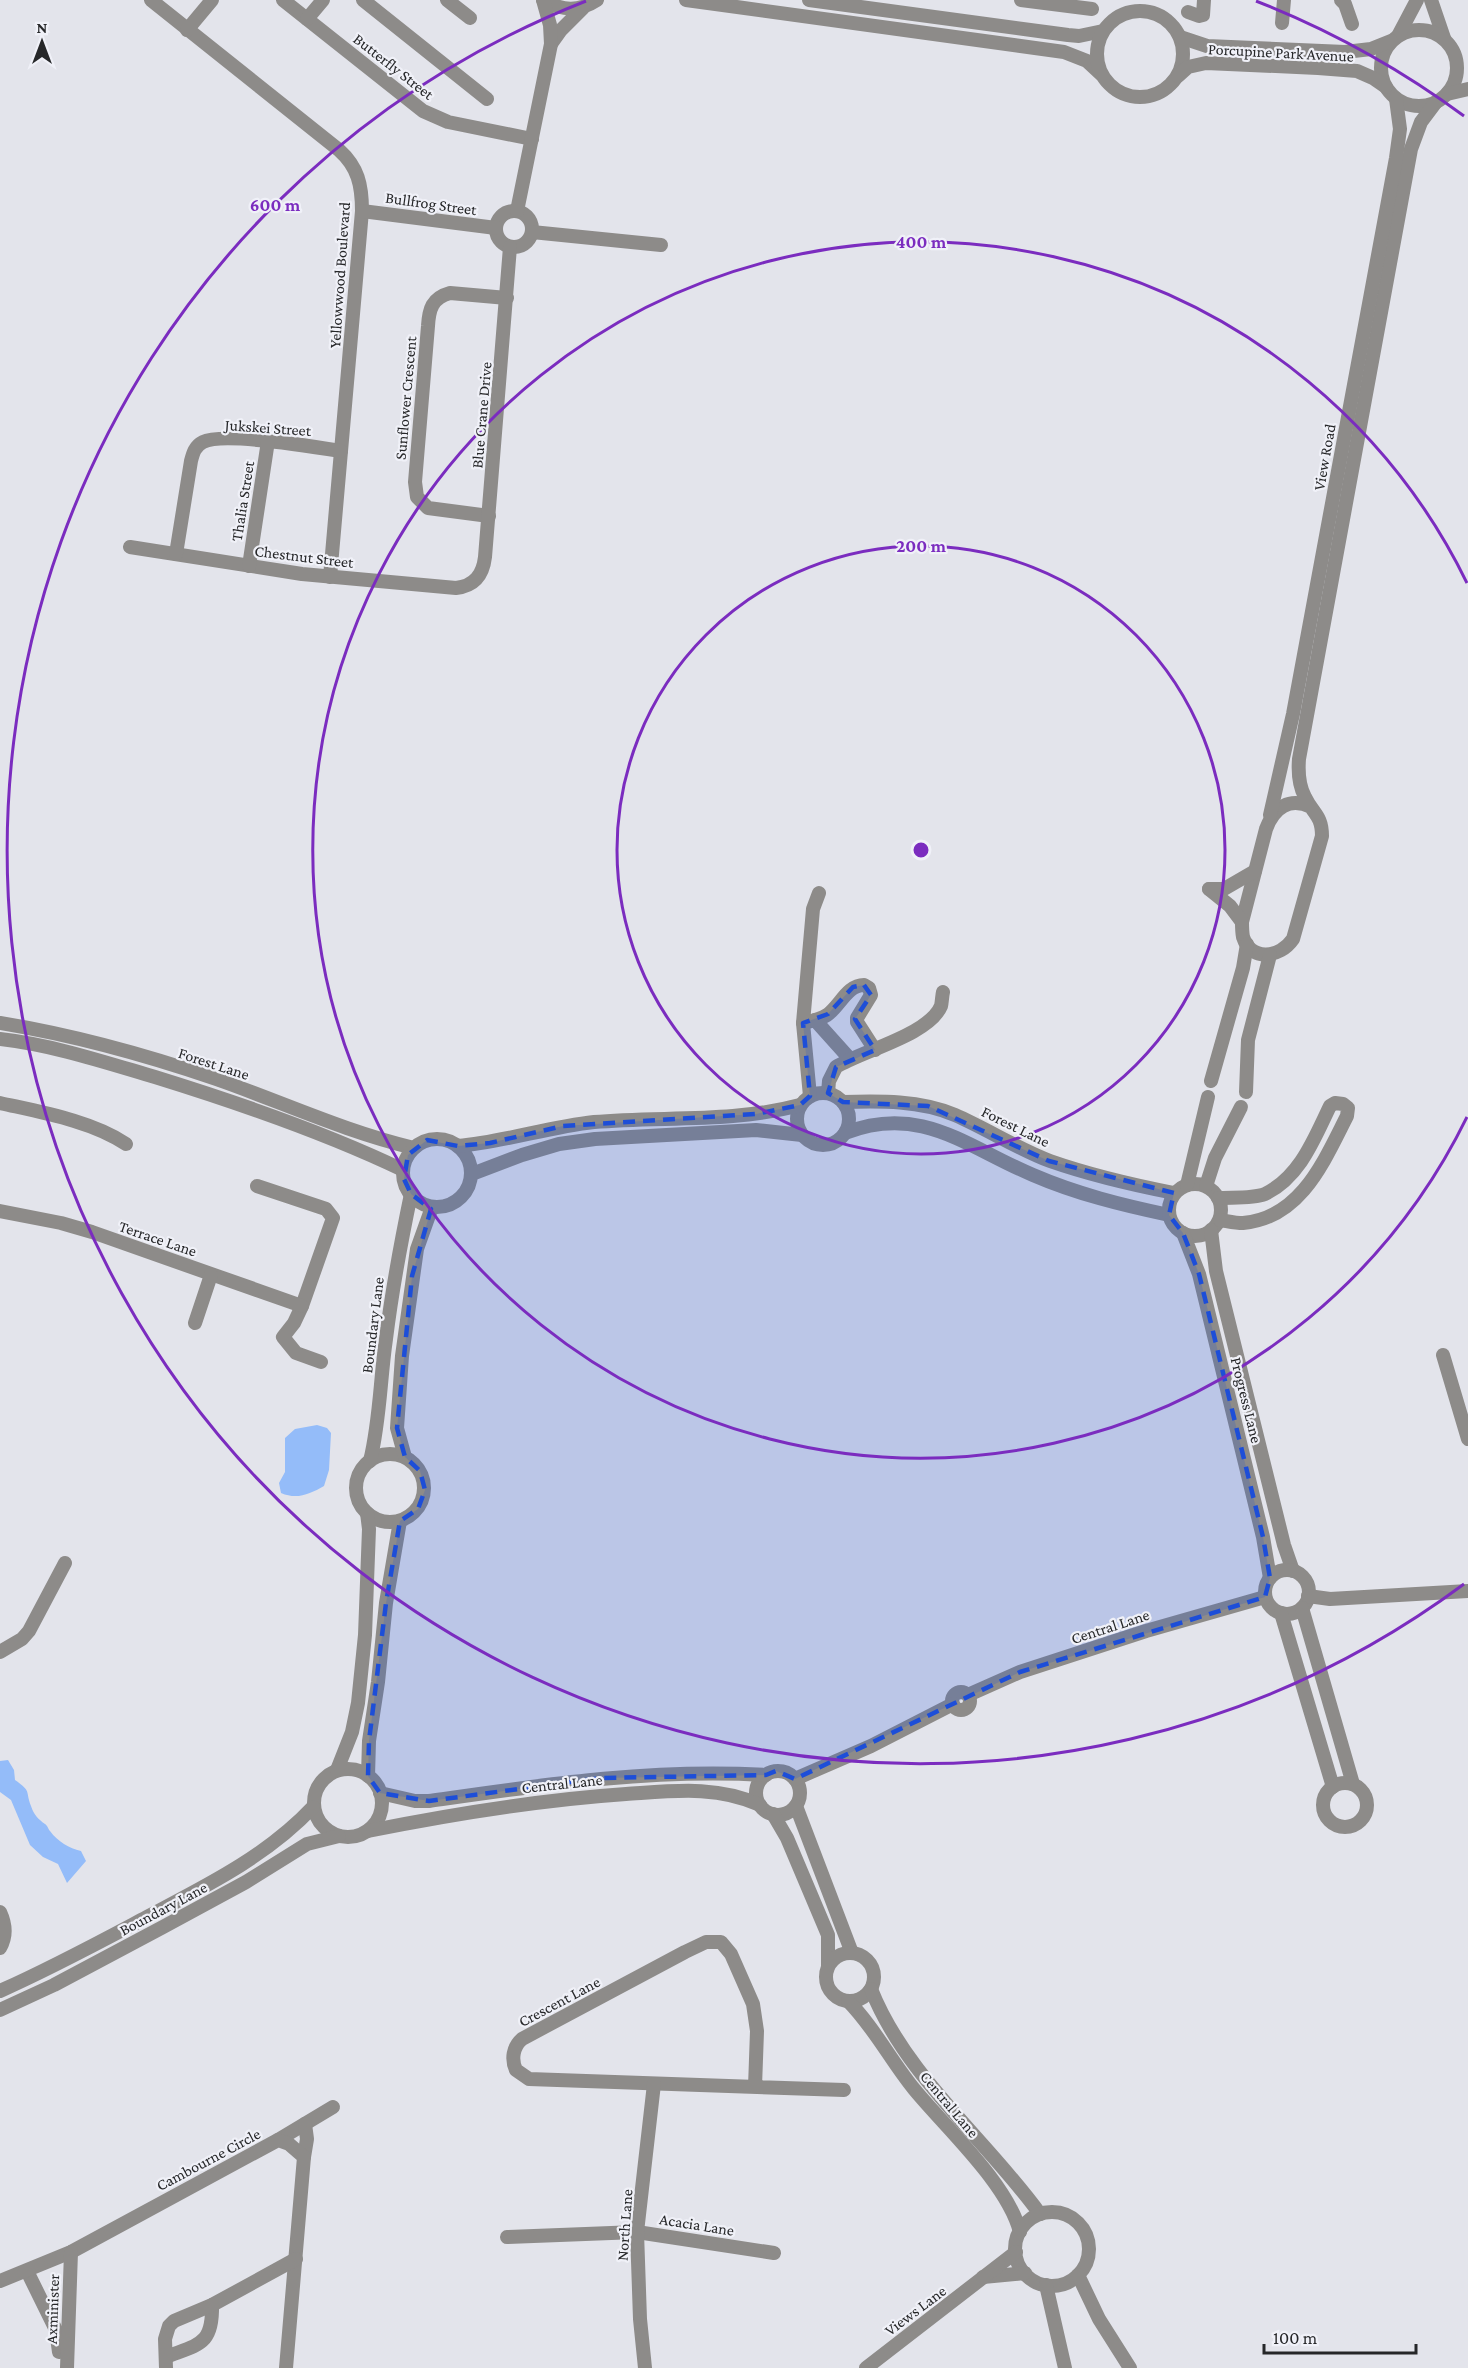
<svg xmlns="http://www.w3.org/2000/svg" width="1468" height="2368" viewBox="0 0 1468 2368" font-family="'Crimson Pro',serif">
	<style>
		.water { fill: #94bcf9 }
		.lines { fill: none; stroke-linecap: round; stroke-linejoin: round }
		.minor { stroke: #8d8b89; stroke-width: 14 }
		.marked { fill: #1d4ed8; fill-opacity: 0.2; stroke: #1d4ed8; stroke-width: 4.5; stroke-dasharray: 12 8; stroke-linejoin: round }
		.ring { fill: none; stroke: #7b2cbf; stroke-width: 3 }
		.labels { text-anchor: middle; stroke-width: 4.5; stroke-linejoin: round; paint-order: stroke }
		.street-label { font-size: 16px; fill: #262729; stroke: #f0f1f8 }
		.centre { fill: #7b2cbf; stroke: #f0f1f8; stroke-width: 3 }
		.ring-label { font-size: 18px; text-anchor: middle; font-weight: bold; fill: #7b2cbf; stroke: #f0f1f8; stroke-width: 4.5; stroke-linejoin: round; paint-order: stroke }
	</style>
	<rect width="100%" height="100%" fill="#e3e4eb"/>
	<g class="water">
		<path d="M 317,1425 L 327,1428 L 331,1433 L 329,1470 L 324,1486 C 310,1494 297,1500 281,1493 L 279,1483 L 285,1472 L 285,1438 L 295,1429 Z"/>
		<path d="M 8,1760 L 14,1770 L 15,1780 C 32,1792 25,1790 31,1806 C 34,1815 38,1819 45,1824 C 48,1826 48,1829 50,1831 C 58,1842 69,1848 81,1851 L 86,1861 L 67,1883 L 58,1864 L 43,1857 L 30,1845 L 11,1800 L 0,1792 L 0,1761 Z"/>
	</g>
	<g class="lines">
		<g class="minor">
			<path d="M 151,0 L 339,150 C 358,167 362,185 362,211 L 330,577"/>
			<path d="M 283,0 L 423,111 L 448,122 L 532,139"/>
			<path d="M 363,0 L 487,99"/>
			<path d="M 447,0 L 470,18"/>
			<path d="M 543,0 C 562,11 579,12 597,0"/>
			<path d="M 686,0 L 1064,52 L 1087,61 L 1101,74"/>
			<path d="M 809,0 L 1068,35 L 1079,36 L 1103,31"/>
			<path d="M 1021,0 L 1092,9"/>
			<path d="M 1341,0 L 1345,4 L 1352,24"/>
			<path d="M 1431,0 L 1444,38"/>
			<circle cx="1140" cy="54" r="43"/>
			<path d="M 1188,12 L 1199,16 L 1203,15 L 1204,0"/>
			<path d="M 307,19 L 323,0"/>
			<path d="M 1282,23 L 1284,0"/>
			<circle cx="1419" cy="68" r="38"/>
			<path d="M 187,30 L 212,0"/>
			<path d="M 1398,36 L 1417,0"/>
			<path d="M 1180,37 L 1207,46 L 1345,52 L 1371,49 L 1391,41"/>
			<path d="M 551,44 L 561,30 L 583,8"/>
			<path d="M 1178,76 L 1188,67 L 1206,63 L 1318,68 L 1357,71 L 1373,78 L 1386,87"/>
			<path d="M 1447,94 L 1468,89"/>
			<circle cx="514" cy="229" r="18"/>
			<path d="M 362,211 L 496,228"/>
			<path d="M 517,211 L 551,44 L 550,25 L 543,0"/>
			<path d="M 532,232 L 661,245"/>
			<path d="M 489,516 L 428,508 L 417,497 L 415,482 L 428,326 C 429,309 432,298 450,293 L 507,298"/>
			<path d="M 130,547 L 302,574 L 456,588 C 475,586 483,574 485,557 L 510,247"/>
			<path d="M 176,554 L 191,461 C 193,453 195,446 203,442 C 222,432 316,447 341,451"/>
			<path d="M 249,566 L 268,441"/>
			<path d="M 1311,807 C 1290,797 1274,807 1266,829 L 1242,922 C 1242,927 1242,932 1243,937 C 1251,962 1280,958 1293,939 L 1322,836 C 1322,815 1313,814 1305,797 C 1299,786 1298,772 1299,759 L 1411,149 L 1421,122 L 1436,102"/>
			<path d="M 1270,815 L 1293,714 L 1396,158 L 1400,129 L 1396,99"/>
			<path d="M 1209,889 L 1224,889 L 1255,871"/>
			<path d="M 1209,889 L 1230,906 L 1242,922"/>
			<path d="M 815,1020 L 850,1059"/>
			<path d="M 0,1023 C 73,1035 146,1055 216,1079 C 282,1102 346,1132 414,1148"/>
			<path d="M 803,1023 C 811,1021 819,1020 827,1015 C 840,1006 847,985 864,985 L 869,988 L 871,995 L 857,1018 L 857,1022 L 875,1050"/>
			<path d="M 0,1039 C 53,1045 104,1062 155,1077 C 239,1103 324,1132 403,1170"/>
			<path d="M 1211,1081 L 1243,968 L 1247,944"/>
			<path d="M 1246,1092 L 1248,1040 L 1270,955"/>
			<circle cx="823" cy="1119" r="26"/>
			<path d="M 828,1093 L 829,1081 L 836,1067 C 861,1051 929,1035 941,1006 C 942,1002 942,996 943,992"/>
			<path d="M 810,1096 L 803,1023 L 813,909 L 819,893"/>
			<path d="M 843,1102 C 880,1101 920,1100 955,1115 C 987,1129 1018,1149 1050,1161 C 1090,1175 1133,1185 1174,1193"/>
			<path d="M 0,1103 C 40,1112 92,1121 126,1144"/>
			<path d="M 845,1133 C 921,1103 968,1148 1033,1175 C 1077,1194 1122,1205 1169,1215"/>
			<circle cx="437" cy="1173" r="34"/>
			<path d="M 458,1146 C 504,1142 548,1127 594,1122 C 662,1116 733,1123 800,1105"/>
			<path d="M 472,1174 L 522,1155 L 559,1144 L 595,1139 L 756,1130 L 802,1135"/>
			<circle cx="1195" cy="1210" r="26"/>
			<path d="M 1187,1185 L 1208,1097"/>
			<path d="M 257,1186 L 326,1209 L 333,1218 L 302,1306 L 294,1323 L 283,1337 L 296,1353 L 321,1362"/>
			<path d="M 1206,1186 L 1215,1158 L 1241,1107"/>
			<path d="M 1218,1198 C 1232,1197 1252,1199 1265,1194 C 1300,1177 1314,1139 1330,1106 L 1335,1103 L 1343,1104 L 1348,1108 L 1347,1116 C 1324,1161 1301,1218 1243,1223 C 1235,1223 1227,1221 1220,1220"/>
			<path d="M 0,1211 L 61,1223 L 92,1232 L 302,1306"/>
			<path d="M 1211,1230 L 1216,1271 L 1284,1545 L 1293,1571"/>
			<path d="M 1183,1233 L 1199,1274 L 1263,1537 L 1270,1578"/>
			<path d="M 195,1323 L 211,1275"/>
			<path d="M 1443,1355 L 1468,1439"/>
			<circle cx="390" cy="1488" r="34"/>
			<path d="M 405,1457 L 397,1428 L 402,1356 L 417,1249 L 432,1207"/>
			<path d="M 370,1461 C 380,1421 380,1380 386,1339 C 392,1290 401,1242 411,1194"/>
			<circle cx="1287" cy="1592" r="22"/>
			<path d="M 1308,1596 L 1330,1599 L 1468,1591"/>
			<path d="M 1302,1608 L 1353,1784"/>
			<path d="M 1281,1613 L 1333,1787"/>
			<path d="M 0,1652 L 22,1639 L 29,1631 L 65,1563"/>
			<circle cx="961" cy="1701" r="9"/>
			<path d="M 968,1695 L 1020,1672 L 1146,1631 L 1265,1597"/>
			<circle cx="348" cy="1803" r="34"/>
			<path d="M 337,1770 L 352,1732 L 358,1703 L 365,1635 L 369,1529 L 367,1513"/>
			<circle cx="778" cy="1793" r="22"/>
			<path d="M 368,1776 L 369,1741 L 378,1682 L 386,1603 L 400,1521"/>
			<path d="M 795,1779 L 871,1746 L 953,1704"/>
			<circle cx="1345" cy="1805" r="22"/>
			<path d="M 380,1793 L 415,1801 L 429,1801 C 541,1785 653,1768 766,1775"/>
			<path d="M 796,1806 L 852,1953"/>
			<path d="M 773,1814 L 787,1838 L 828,1935 L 828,1966"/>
			<path d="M 368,1831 C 453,1814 538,1800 626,1794 C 672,1791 717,1785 760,1805"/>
			<path d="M 0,1912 C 6,1925 7,1936 0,1948"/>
			<circle cx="850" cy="1977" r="24"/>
			<path d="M 871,1989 C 906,2077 986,2139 1040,2214"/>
			<path d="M 0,1991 C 50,1969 98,1943 147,1917 C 206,1886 267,1856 313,1807"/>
			<path d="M 848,2001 C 874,2027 891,2061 914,2089 C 946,2128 1008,2184 1020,2232"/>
			<path d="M 0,2010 L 54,1985 L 163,1927 L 246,1882 L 307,1844 L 339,1836"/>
			<path d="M 755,2087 L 757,2031 L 753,2004 L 731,1954 L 721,1942 L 706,1942 L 685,1952 L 522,2039 C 513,2047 511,2059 516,2070 L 529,2079 L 844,2090"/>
			<path d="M 278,2140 L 333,2107"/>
			<path d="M 304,2157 L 307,2139 L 305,2124"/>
			<circle cx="1052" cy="2249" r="37"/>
			<path d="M 507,2237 L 637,2232 L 774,2253"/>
			<path d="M 27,2271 L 56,2330 L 59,2352"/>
			<path d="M 1078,2275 L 1099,2319 L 1130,2368"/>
			<path d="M 983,2277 L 1025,2273"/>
			<path d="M 0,2281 L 71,2252 L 278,2140 L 289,2144 L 304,2157 L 286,2368"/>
			<path d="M 1046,2285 L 1065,2368"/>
			<path d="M 166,2357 C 199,2344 213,2345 212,2305"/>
			<path d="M 67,2368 L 71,2252"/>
			<path d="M 166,2368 L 165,2339 L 169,2326 L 174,2321 L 212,2305 L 296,2259"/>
			<path d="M 645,2368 L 640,2319 L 637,2232 L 654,2084"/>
			<path d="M 866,2368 L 1016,2252"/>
		</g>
	</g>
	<path class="marked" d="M 864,985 L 871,995 L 855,1019 L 875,1050 L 836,1067 L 828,1093 L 843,1102 L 928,1106 L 1049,1161 L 1174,1193 L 1169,1215 L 1183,1233 L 1199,1274 L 1263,1537 L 1270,1578 L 1265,1597 L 1020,1672 L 795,1779 L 776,1771 L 766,1775 L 601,1778 L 429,1801 L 380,1793 L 368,1776 L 369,1741 L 386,1603 L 400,1521 L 418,1509 L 425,1490 L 420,1471 L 405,1457 L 397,1428 L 412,1276 L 431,1209 L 411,1194 L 404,1179 L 408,1155 L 427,1140 L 458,1146 L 490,1143 L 563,1126 L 756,1114 L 800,1105 L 810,1096 L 803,1023 L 828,1014 L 853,987 Z"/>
	<g class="ring">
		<circle cx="921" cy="850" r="304"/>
		<path d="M1467 1117A608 608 0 1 1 1467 583"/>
		<path d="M1464 1584A913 913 0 1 1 586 1M1256 1A913 913 0 0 1 1464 116"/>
	</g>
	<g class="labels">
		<g class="street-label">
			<text transform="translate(1281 52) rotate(3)" y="6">Porcupine Park Avenue</text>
			<text transform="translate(394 66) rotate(38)" y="6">Butterfly Street</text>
			<text transform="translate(431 203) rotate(8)" y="6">Bullfrog Street</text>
			<text transform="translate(339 275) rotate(-86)" y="6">Yellowwood Boulevard</text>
			<text transform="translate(405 398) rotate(-85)" y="6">Sunflower Crescent</text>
			<text transform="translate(481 415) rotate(-85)" y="6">Blue Crane Drive</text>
			<text transform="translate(268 427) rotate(4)" y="6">Jukskei Street</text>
			<text transform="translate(1324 457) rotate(-80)" y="6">View Road</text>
			<text transform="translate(242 501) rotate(-81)" y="6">Thalia Street</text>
			<text transform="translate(304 556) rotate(7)" y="6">Chestnut Street</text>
			<text transform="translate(214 1063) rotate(18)" y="6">Forest Lane</text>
			<text transform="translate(1016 1126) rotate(26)" y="6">Forest Lane</text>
			<text transform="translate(158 1238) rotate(19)" y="6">Terrace Lane</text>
			<text transform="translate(372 1325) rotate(-83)" y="6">Boundary Lane</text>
			<text transform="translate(1247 1400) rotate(76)" y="6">Progress Lane</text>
			<text transform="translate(1110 1626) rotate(-18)" y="6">Central Lane</text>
			<text transform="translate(562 1783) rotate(-6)" y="6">Central Lane</text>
			<text transform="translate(163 1908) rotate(-28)" y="6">Boundary Lane</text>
			<text transform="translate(559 2001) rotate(-28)" y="6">Crescent Lane</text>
			<text transform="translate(950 2104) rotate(50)" y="6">Central Lane</text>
			<text transform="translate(208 2159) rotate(-28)" y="6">Cambourne Circle</text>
			<text transform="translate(697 2224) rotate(9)" y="6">Acacia Lane</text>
			<text transform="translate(624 2225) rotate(-86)" y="6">North Lane</text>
			<text transform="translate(52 2309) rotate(-88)" y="6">Axminister</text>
			<text transform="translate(915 2310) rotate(-37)" y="6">Views Lane</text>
		</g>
	</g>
	<circle cx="921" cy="850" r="9" class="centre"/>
	<g class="ring-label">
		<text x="275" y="211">600 m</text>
		<text x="921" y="248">400 m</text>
		<text x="921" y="552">200 m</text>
	</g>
	<g transform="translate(42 42)" stroke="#f0f1f8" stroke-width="4.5" paint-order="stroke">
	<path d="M0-4.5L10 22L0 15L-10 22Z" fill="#262729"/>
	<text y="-9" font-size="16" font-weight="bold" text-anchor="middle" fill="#262729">N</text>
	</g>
	<path d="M1264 2344v9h152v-9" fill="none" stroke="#262729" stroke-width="3"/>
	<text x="1273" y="2344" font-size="18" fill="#262729" stroke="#f0f1f8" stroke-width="4.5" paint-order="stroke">100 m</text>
</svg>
